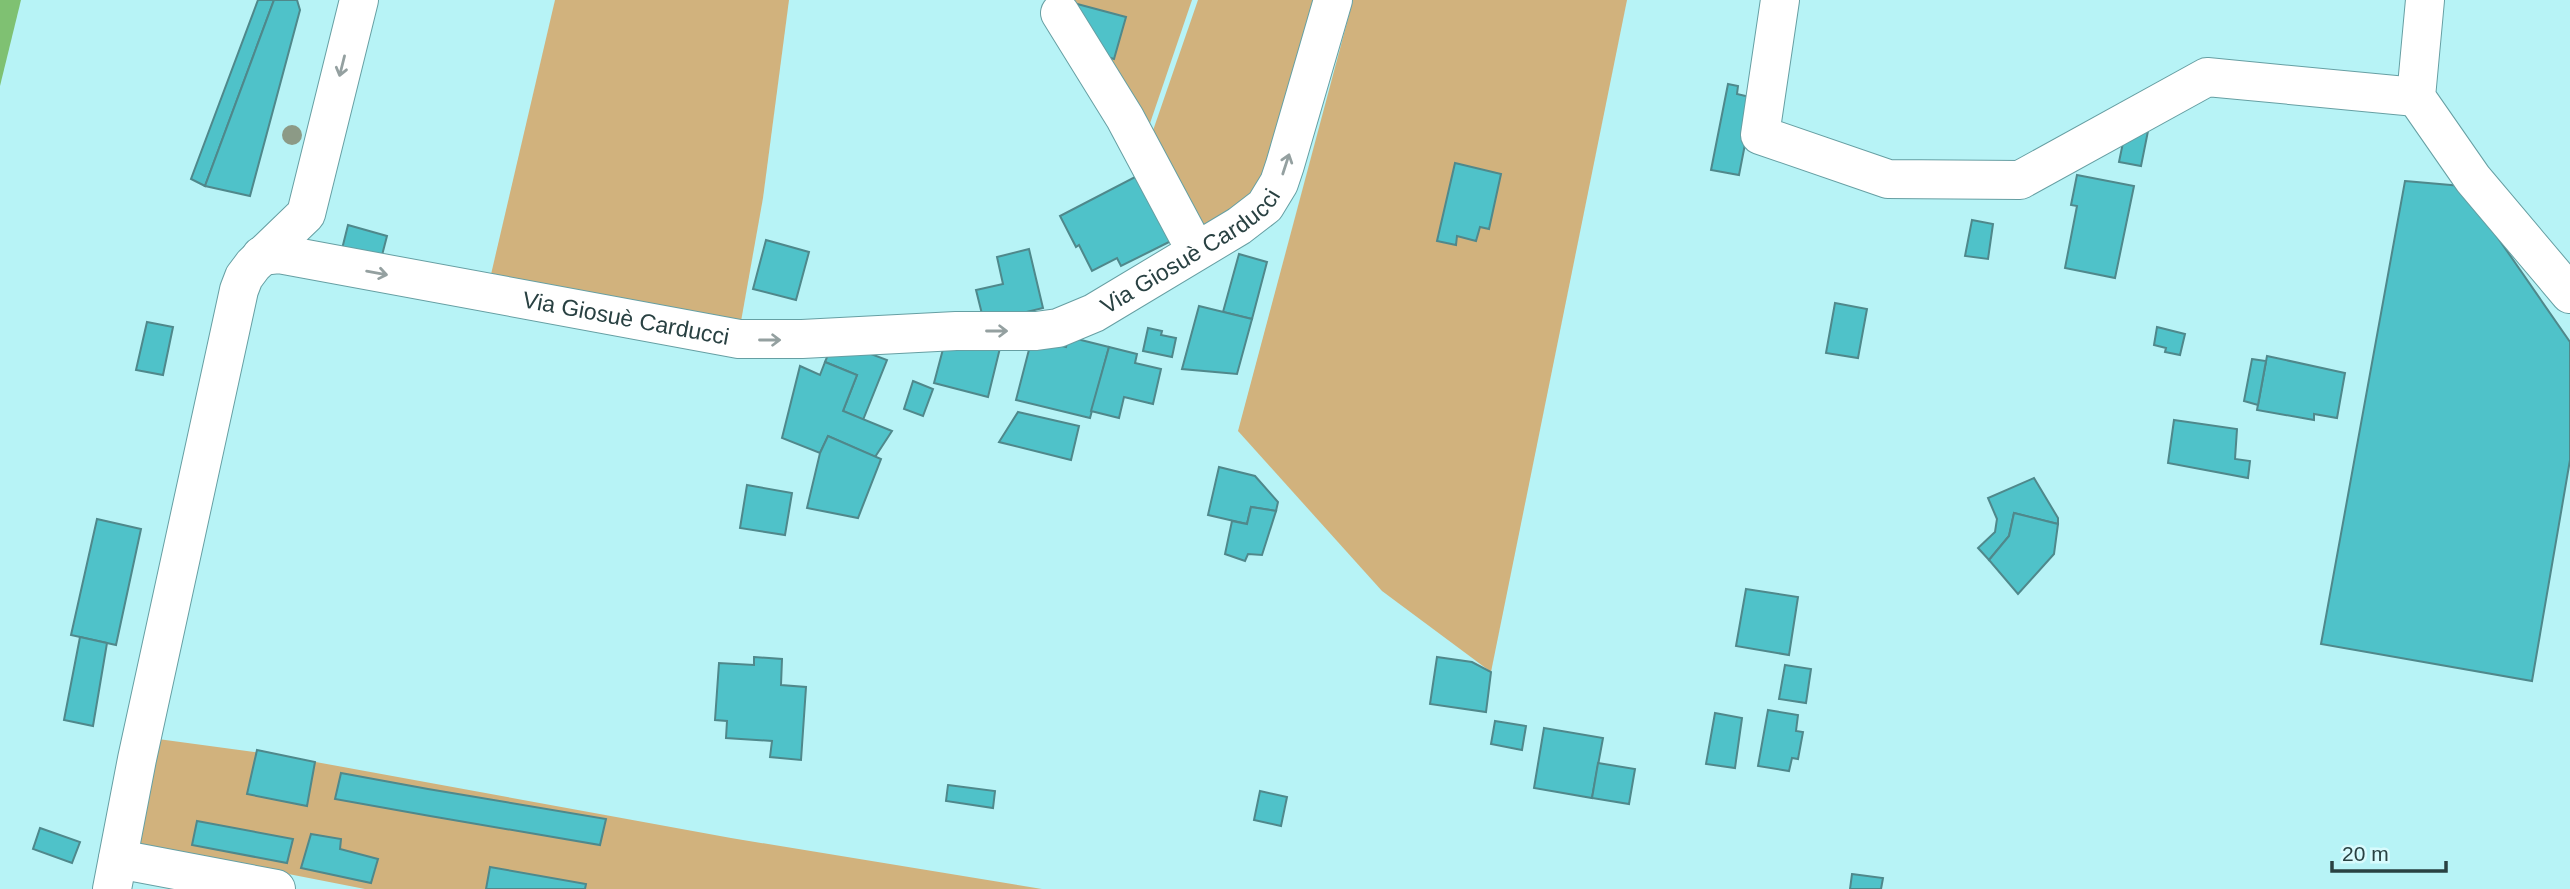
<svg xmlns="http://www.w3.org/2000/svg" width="2570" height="889" viewBox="0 0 2570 889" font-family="Helvetica,sans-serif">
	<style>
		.green { fill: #d1b27d }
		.water { fill: #7fc172 }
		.building { fill: #4fc2c9; stroke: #4f888b; stroke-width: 2 }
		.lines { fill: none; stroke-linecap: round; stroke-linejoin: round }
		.minor-casing { stroke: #669fa3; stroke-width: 40 }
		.minor { stroke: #fff; stroke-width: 38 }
		.tree { fill: #8c9a86 }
		.oneway { stroke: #94a0a0 }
		.labels { text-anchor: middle; stroke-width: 5; stroke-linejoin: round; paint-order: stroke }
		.street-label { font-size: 23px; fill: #294142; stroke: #d8fbfd }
	</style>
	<rect width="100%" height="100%" fill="#b7f3f6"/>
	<g class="green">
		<path d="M 555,0 L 789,0 L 763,198 L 740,327 L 489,283 Z"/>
		<path d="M 1065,0 L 1192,0 L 1145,138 Z"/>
		<path d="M 1198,0 L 1323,0 L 1257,190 L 1199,236 L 1148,145 Z"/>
		<path d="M 1353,0 L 1627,0 L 1491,672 L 1382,591 L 1238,431 Z"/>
		<path d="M 158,739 L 283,756 L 731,838 L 1042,889 L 365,889 L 136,844 Z"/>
	</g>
	<path class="water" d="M 0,0 L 21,0 L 0,86 Z"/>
	<g class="building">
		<path d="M 258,0 L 274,0 L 205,186 L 191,179 Z"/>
		<path d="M 274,0 L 297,0 L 300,10 L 250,196 L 205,186 Z"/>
		<path d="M 1066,1 L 1126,17 L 1114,59 L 1097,54 Z"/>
		<path d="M 1728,84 L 1738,86 L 1737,94 L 1754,98 L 1739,175 L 1711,170 Z"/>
		<path d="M 2151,116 L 2141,166 L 2119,162 L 2126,128 Z"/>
		<path d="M 1455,163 L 1501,174 L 1489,229 L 1480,227 L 1476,241 L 1457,236 L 1456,245 L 1437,241 Z"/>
		<path d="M 2077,175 L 2134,186 L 2115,278 L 2065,268 L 2077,206 L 2071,205 Z"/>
		<path d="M 1135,177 L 1177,238 L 1121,266 L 1117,258 L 1092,271 L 1079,245 L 1076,247 L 1060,216 Z"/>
		<path d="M 2405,181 L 2462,186 L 2570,342 L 2570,460 L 2532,681 L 2321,644 Z"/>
		<path d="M 1972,220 L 1993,224 L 1988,259 L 1965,256 Z"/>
		<path d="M 348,225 L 387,236 L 380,263 L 341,253 Z"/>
		<path d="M 766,240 L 809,252 L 796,300 L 753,289 Z"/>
		<path d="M 1029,249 L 1043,308 L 984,322 L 976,290 L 1003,284 L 997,257 Z"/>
		<path d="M 1239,254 L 1267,262 L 1252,319 L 1223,312 Z"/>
		<path d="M 1835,303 L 1867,309 L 1858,358 L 1826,353 Z"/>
		<path d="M 1199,306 L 1252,319 L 1237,374 L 1182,369 Z"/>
		<path d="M 147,322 L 173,327 L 163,375 L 136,370 Z"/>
		<path d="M 2157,327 L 2185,334 L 2180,355 L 2165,352 L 2166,348 L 2154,345 Z"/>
		<path d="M 1148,328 L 1162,331 L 1161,335 L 1176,338 L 1172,357 L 1143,351 Z"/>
		<path d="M 947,334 L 1000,348 L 988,397 L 934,383 Z"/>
		<path d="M 1069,337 L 1109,347 L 1090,418 L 1016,400 L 1032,338 L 1066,347 Z"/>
		<path d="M 834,340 L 887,360 L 863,420 L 843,411 L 857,375 L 825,362 Z"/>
		<path d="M 1109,347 L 1137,354 L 1135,363 L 1161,369 L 1153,404 L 1124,397 L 1119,418 L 1091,411 Z"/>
		<path d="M 2267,356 L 2345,373 L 2337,418 L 2314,414 L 2314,420 L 2257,410 Z"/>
		<path d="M 2252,359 L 2266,361 L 2258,405 L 2244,401 Z"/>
		<path d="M 825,362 L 857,375 L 843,411 L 892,431 L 875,457 L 828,436 L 820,453 L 782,438 L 800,366 L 820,375 Z"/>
		<path d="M 913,381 L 933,389 L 923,416 L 904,409 Z"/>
		<path d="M 1018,412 L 1079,426 L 1071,460 L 999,442 Z"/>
		<path d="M 2174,420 L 2237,429 L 2235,459 L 2250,461 L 2248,478 L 2168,463 Z"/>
		<path d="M 828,436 L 881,459 L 858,518 L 807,508 L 820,453 Z"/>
		<path d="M 1219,467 L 1255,476 L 1278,502 L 1276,511 L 1251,507 L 1247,524 L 1208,515 Z"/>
		<path d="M 2034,478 L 2058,518 L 2058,524 L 2014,513 L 2009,536 L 1989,560 L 1978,548 L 1995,532 L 1997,519 L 1988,498 Z"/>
		<path d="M 747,485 L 792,493 L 785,535 L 740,528 Z"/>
		<path d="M 1251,507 L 1276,511 L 1262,555 L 1248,554 L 1245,561 L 1225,554 L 1232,521 L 1247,524 Z"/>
		<path d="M 2014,513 L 2058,524 L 2054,554 L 2018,594 L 1989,560 L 2009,536 Z"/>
		<path d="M 97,519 L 141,529 L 116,645 L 71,635 Z"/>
		<path d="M 1746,589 L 1798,597 L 1789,655 L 1736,646 Z"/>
		<path d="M 80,637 L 107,643 L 93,726 L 64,720 Z"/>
		<path d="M 754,657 L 782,659 L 781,685 L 806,687 L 801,760 L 770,757 L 772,741 L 726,738 L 727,721 L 715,720 L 719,663 L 754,665 Z"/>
		<path d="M 1437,657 L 1472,662 L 1491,672 L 1486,712 L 1430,704 Z"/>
		<path d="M 1785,665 L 1811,669 L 1806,703 L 1779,699 Z"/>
		<path d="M 1768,710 L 1798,715 L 1796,731 L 1803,732 L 1798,759 L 1792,758 L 1789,771 L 1758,766 Z"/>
		<path d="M 1715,713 L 1742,718 L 1735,768 L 1706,764 Z"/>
		<path d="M 1495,721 L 1526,726 L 1522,750 L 1491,744 Z"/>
		<path d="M 1544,728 L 1603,738 L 1592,798 L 1534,788 Z"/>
		<path d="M 257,750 L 315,762 L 307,806 L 247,794 Z"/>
		<path d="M 1598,763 L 1635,769 L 1629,804 L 1592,798 Z"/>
		<path d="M 341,773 L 428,789 L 606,819 L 600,845 L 430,816 L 335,799 Z"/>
		<path d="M 948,785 L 995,791 L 993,808 L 946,801 Z"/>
		<path d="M 1260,791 L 1287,797 L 1281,826 L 1254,820 Z"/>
		<path d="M 197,821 L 293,839 L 287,863 L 192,845 Z"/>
		<path d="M 40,828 L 80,842 L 72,863 L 33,849 Z"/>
		<path d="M 311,834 L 341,839 L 340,849 L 378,859 L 371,883 L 301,868 Z"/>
		<path d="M 490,867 L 586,884 L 585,889 L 486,889 Z"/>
		<path d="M 1852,874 L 1883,878 L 1881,889 L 1850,889 Z"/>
	</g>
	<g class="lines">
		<defs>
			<g id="minor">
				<path d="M 1780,0 L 1760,135 L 1888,179 L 2020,180 L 2207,77 L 2416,97"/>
				<path d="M 2425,0 L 2416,97 L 2473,179 L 2570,294"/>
				<path d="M 1060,13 L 1125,118 L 1196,251"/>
				<path id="s1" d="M 261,256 L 279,254 L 739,339 L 802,339 L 956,331 L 1036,331 L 1058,328 L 1094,313 L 1239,226 L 1265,206 L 1279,183 L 1285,165 L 1333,0"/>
				<path d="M 118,859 L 276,889"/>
				<path d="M 112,889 L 137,759 L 239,290 L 244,277 L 253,265 L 306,214 L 359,0"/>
			</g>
		</defs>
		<use href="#minor" class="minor-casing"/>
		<use href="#minor" class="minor"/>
	</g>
	<circle class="tree" cx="292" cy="135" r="10"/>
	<defs><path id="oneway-shaft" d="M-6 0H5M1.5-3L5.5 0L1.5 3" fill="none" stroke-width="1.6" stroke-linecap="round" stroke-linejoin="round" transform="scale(1.75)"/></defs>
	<g class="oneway">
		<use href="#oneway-shaft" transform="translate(342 66) rotate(104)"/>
		<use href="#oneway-shaft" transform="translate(1286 164) rotate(-72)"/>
		<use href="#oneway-shaft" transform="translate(377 273) rotate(10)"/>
		<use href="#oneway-shaft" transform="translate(997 331)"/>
		<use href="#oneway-shaft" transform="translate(770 340)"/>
	</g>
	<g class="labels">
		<g class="street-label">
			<text dy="8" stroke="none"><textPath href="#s1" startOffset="959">Via Giosuè Carducci</textPath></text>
			<text dy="8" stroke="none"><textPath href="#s1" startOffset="371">Via Giosuè Carducci</textPath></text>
		</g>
	</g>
	<path d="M2332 861v10h114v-10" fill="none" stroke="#294142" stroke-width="3.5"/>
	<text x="2342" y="861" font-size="21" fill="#294142" stroke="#d8fbfd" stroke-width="5" paint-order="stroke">20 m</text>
</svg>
